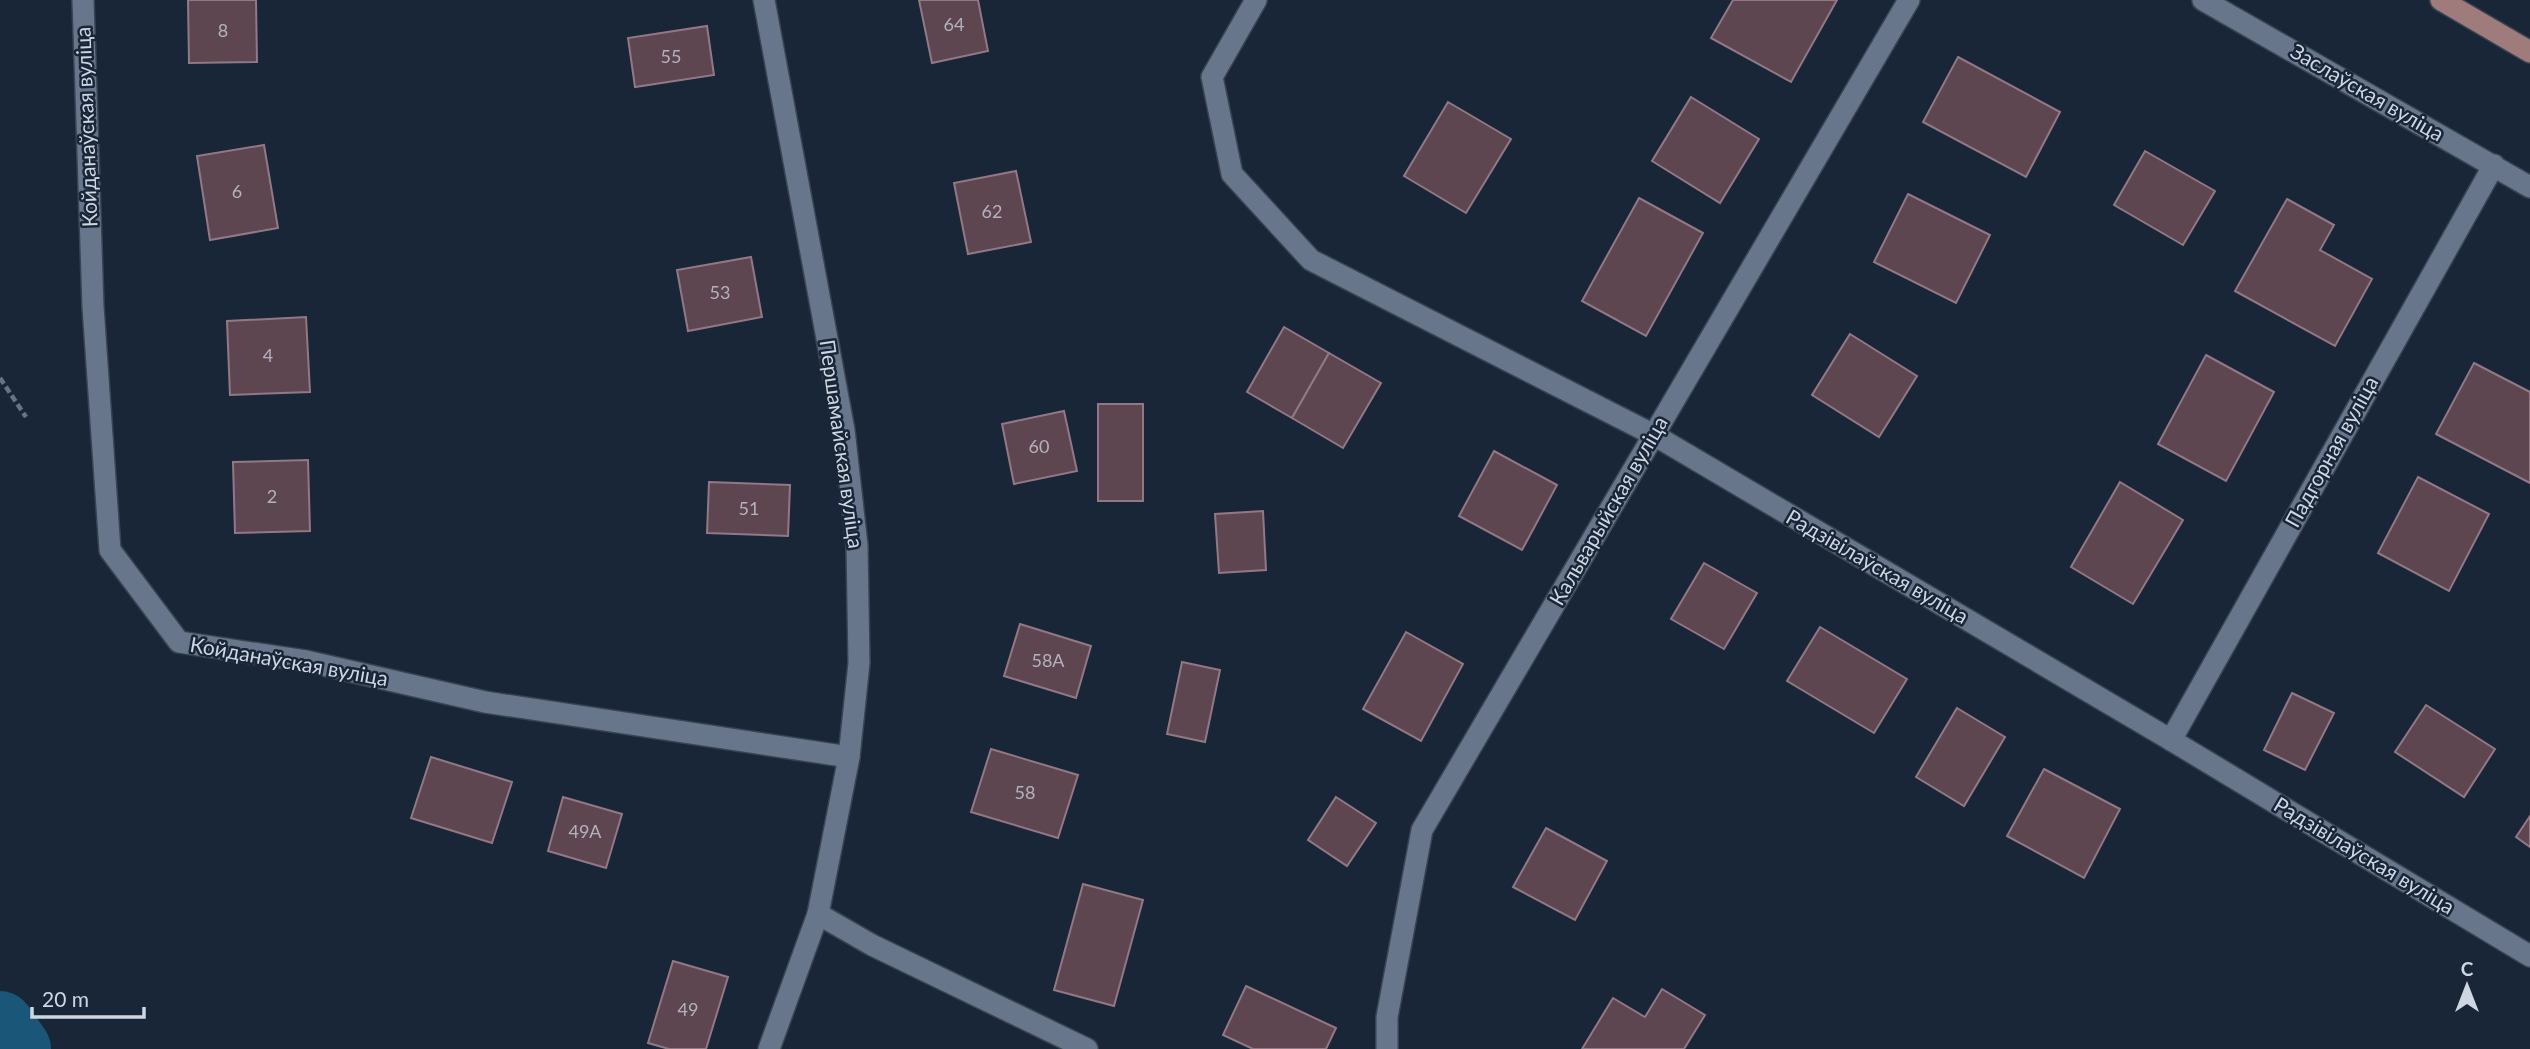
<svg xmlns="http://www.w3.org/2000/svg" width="2530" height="1049" viewBox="0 0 2530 1049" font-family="Lato,sans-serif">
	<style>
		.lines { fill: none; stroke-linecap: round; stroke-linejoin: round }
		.river { stroke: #1a5677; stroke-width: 68 }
		.building { fill: #5e4651; stroke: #927884; stroke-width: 2 }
		.minor-casing { stroke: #394351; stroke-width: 24 }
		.major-casing { stroke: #394351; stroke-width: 24 }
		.path { stroke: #697483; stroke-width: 4.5; stroke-dasharray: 7 3.5; stroke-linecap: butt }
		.minor { stroke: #67768b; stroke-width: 21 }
		.major { stroke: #9f7b7b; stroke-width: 21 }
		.labels { text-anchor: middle; stroke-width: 5; stroke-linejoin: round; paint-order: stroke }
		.number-label { font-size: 18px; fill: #b2b2be }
		.street-label { font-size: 21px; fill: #ced6e2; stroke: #192638 }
	</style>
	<rect width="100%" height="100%" fill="#192638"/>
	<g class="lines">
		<path class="river" d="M 0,1025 L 17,1049"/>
	</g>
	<g class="building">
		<path d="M 188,0 L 256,0 L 257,62 L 189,63 Z"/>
		<path d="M 919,0 L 978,0 L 988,51 L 932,63 Z"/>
		<path d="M 1733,0 L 1837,0 L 1791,82 L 1711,38 Z"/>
		<path d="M 707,26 L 714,75 L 635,87 L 628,38 Z"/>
		<path d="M 1958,57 L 2060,112 L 2026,177 L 1923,122 Z"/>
		<path d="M 1691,97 L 1759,139 L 1720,203 L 1652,161 Z"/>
		<path d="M 1448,102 L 1511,139 L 1466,213 L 1404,176 Z"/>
		<path d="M 264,145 L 278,228 L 210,240 L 197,156 Z"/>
		<path d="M 2145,151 L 2215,191 L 2183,245 L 2114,205 Z"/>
		<path d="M 1016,171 L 1031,242 L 968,254 L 954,183 Z"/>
		<path d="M 1908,194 L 1990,235 L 1956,303 L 1874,262 Z"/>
		<path d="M 1639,198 L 1703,233 L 1646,336 L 1582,301 Z"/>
		<path d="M 2287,199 L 2334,225 L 2320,250 L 2372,279 L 2335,346 L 2235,291 Z"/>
		<path d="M 751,257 L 762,317 L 688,331 L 677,270 Z"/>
		<path d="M 306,317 L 310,392 L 230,395 L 227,321 Z"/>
		<path d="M 1284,327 L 1329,353 L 1292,418 L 1247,392 Z"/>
		<path d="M 1850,334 L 1917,376 L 1879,437 L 1812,395 Z"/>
		<path d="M 1329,353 L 1381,383 L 1343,448 L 1292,418 Z"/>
		<path d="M 2206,355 L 2274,392 L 2226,481 L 2158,444 Z"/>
		<path d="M 2474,363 L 2530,392 L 2530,483 L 2436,434 Z"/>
		<rect x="1098" y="404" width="45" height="97"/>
		<path d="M 1064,411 L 1077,471 L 1014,484 L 1002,424 Z"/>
		<path d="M 1494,451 L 1557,485 L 1522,550 L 1459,516 Z"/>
		<path d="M 308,460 L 310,531 L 235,533 L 233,462 Z"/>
		<path d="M 2418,477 L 2489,514 L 2449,591 L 2378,553 Z"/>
		<path d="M 709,482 L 790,485 L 788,536 L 707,533 Z"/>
		<path d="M 2120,482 L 2183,520 L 2133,604 L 2071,567 Z"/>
		<path d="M 1263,511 L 1266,570 L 1219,573 L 1215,514 Z"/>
		<path d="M 1704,563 L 1757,593 L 1724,649 L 1671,619 Z"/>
		<path d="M 1020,624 L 1091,646 L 1076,698 L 1004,676 Z"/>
		<path d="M 1820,627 L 1907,679 L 1874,733 L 1787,681 Z"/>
		<path d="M 1406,632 L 1463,664 L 1421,741 L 1363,709 Z"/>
		<path d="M 1182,662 L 1220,670 L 1205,742 L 1167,734 Z"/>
		<path d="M 2292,693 L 2334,713 L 2305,770 L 2264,750 Z"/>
		<path d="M 2426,705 L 2495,749 L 2464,797 L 2395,752 Z"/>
		<path d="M 1957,708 L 2005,737 L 1964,806 L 1916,777 Z"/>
		<path d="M 991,749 L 1078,775 L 1058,838 L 971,812 Z"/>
		<path d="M 431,757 L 512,782 L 492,843 L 411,818 Z"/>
		<path d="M 2044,769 L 2120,809 L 2084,878 L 2007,836 Z"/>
		<path d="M 563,797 L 622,814 L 606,868 L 548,851 Z"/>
		<path d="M 1336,797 L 1376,823 L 1347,866 L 1308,840 Z"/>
		<path d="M 2530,816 L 2530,847 L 2516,837 Z"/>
		<path d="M 1546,828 L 1607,861 L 1575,920 L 1513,887 Z"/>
		<path d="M 1083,884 L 1143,900 L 1114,1006 L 1054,990 Z"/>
		<path d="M 673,961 L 728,977 L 706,1049 L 669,1049 L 648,1043 Z"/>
		<path d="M 1246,986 L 1336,1028 L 1326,1049 L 1253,1049 L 1223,1035 Z"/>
		<path d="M 1662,989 L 1705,1015 L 1684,1049 L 1582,1049 L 1613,998 L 1645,1017 Z"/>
	</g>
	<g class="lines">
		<defs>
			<g id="minor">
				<path d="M 83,0 L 93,307 L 110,550 L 179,642 L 306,661 L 485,702 L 849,757"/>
				<path d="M 764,0 L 844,430 L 857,545 L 859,663 L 849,757 L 818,914 L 769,1049"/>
				<path d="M 1256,0 L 1212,77 L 1232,174 L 1311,260 L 1654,435 L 2171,740 L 2530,956"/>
				<path d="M 2203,0 L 2530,187"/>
				<path d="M 2171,740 L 2494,165"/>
				<path d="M 818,914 L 872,945 L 1087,1049"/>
				<path d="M 1387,1049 L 1387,1017 L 1422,830 L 1909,0"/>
			</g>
			<path id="major" d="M 2441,0 L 2530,52"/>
		</defs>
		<use href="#minor" class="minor-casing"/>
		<use href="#major" class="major-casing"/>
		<path class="path" d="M 0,378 L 26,417"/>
		<use href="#minor" class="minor"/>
		<use href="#major" class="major"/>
	</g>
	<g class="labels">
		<g class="number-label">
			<text x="954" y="31">64</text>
			<text x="223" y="37">8</text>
			<text x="671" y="63">55</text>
			<text x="237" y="198">6</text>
			<text x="992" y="218">62</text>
			<text x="720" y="299">53</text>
			<text x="268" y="362">4</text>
			<text x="1039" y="453">60</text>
			<text x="272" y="503">2</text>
			<text x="749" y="515">51</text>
			<text x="1048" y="667">58А</text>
			<text x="1025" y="799">58</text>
			<text x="585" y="838">49А</text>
			<text x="688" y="1016">49</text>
		</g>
		<g class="street-label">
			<text transform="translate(2367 93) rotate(30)" y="7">Заслаўская вуліца</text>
			<text transform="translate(87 127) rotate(-92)" y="7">Койданаўская вуліца</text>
			<text transform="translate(841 444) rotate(82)" y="7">Першамайская вуліца</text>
			<text transform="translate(2332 452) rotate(-61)" y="7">Падгорная вуліца</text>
			<text transform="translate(1609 511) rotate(-60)" y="7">Кальварыйская вуліца</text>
			<text transform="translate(1877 567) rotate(30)" y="7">Радзівілаўская вуліца</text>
			<text transform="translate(289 662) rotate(10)" y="7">Койданаўская вуліца</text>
			<text transform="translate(2364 856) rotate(31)" y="7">Радзівілаўская вуліца</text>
		</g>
	</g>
	<g transform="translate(2467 986)" stroke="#192638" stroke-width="5" paint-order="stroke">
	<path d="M0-5L12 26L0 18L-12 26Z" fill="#ced6e2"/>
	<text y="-10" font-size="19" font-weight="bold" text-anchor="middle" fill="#ced6e2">С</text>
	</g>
	<path d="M32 1007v10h112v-10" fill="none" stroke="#ced6e2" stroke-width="3.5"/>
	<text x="42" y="1007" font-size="21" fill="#ced6e2" stroke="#192638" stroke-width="5" paint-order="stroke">20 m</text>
</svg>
